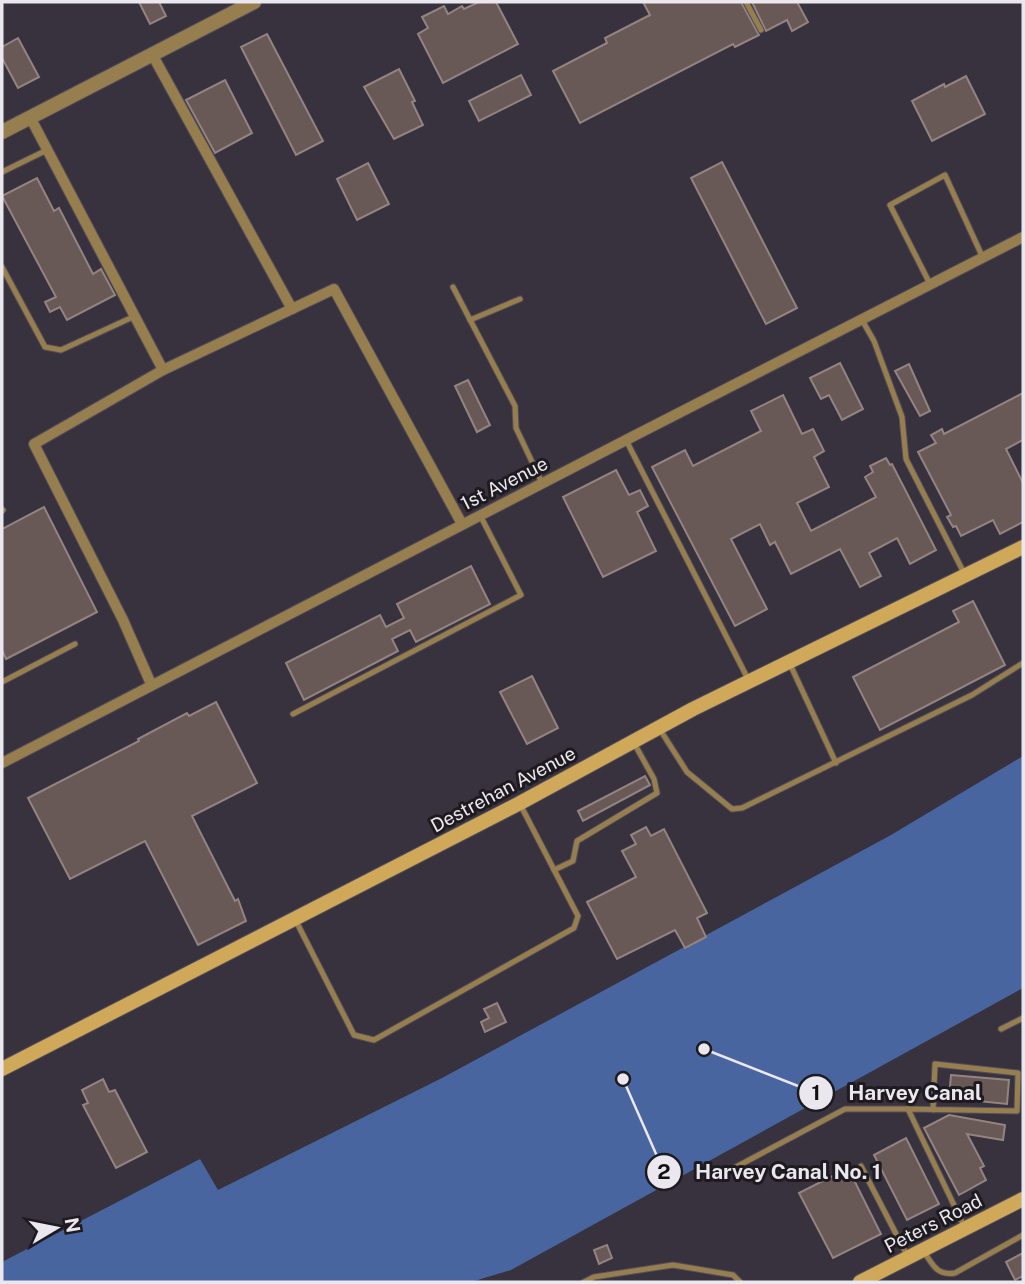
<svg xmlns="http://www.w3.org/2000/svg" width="1025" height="1284" viewBox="0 0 1025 1284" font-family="'Public Sans',sans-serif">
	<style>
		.water { fill: #49659f }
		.building { fill: #685856; stroke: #948481; stroke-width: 2 }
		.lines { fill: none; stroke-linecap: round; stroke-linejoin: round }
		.service-casing { stroke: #544f59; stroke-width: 7 }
		.minor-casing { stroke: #544f59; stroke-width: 12 }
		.tertiary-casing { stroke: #544f59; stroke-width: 16 }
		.secondary-casing { stroke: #544f59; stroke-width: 16 }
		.service { stroke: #977e4f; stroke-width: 5 }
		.minor { stroke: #977e4f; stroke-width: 10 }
		.tertiary { stroke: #977e4f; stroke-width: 14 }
		.secondary { stroke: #d0a859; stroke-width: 14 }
		.labels { text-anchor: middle; stroke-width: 6; stroke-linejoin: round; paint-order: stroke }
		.street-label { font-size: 19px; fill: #eae7ee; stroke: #1d1b20 }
		.leader { fill: none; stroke: #eae7ee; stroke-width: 2.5 }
		.callout-dot { fill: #eae7ee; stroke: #1d1b20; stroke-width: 2.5 }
		.mark-label { font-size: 21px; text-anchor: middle; font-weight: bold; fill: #111 }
		.callout-label { font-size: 21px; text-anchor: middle; font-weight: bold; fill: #eae7ee; stroke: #1d1b20; stroke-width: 6; stroke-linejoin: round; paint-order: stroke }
	</style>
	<rect width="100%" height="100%" fill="#37323d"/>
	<path class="water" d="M 1023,756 L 1023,988 L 511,1270 L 471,1282 L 2,1282 L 2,1262 L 200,1159 L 218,1190 L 442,1078 L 891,835 Z"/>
	<g class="building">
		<path d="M 139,2 L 159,2 L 166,16 L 150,24 Z"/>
		<path d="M 479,2 L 496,2 L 518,44 L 443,83 L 418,34 L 428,28 L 422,17 L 444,6 L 448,14 L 462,6 L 464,9 Z"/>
		<path d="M 643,2 L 741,2 L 759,35 L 735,47 L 733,44 L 580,123 L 553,71 L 607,43 L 605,38 L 650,15 Z"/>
		<path d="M 752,2 L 797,2 L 808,22 L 792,31 L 787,20 L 766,31 Z"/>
		<path d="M 267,34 L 323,141 L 296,155 L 241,47 Z"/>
		<path d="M 18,38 L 39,77 L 18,88 L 2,58 L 2,47 Z"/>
		<path d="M 399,69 L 415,101 L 412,102 L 423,125 L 394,139 L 364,87 Z"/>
		<path d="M 521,75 L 531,95 L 479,121 L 469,101 Z"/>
		<path d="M 966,76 L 985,114 L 932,141 L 912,101 L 944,84 L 945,87 Z"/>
		<path d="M 225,80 L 252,133 L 215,153 L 186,100 Z"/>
		<path d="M 722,162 L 797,308 L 766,324 L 691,178 Z"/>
		<path d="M 368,163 L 389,204 L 357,220 L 337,179 Z"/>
		<path d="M 37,178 L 54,211 L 59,208 L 93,274 L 101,269 L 115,295 L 67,320 L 60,307 L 50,312 L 45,302 L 56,297 L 2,196 Z"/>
		<path d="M 840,363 L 863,409 L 842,420 L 829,395 L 821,399 L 810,378 Z"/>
		<path d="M 909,364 L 930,411 L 920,416 L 895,371 Z"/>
		<path d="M 468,380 L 490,425 L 477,432 L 455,386 Z"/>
		<path d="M 1023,393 L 1023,440 L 1006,449 L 1023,483 L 1023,522 L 1000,534 L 993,520 L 961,536 L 956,526 L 953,527 L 947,517 L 951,515 L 918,452 L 936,443 L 931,435 L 942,429 L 944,434 Z"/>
		<path d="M 783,395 L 802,434 L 813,429 L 824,451 L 814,457 L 829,487 L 797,503 L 811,531 L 876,497 L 865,477 L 873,472 L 870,466 L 886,458 L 890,465 L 892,464 L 936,550 L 910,564 L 897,538 L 869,553 L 881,576 L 860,587 L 840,549 L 791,574 L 775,542 L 770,545 L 760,524 L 731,539 L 767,609 L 735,626 L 652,467 L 685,450 L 693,466 L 761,431 L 751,411 Z"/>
		<path d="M 616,470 L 629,495 L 640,490 L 648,506 L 637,512 L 656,551 L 603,577 L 563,497 Z"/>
		<path d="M 44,507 L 97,612 L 6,659 L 2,650 L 2,529 Z"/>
		<path d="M 471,566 L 490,604 L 416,642 L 410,630 L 392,639 L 398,651 L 304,700 L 286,663 L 380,615 L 386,627 L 404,618 L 397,604 Z"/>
		<path d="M 973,601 L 1005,665 L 880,730 L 853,677 L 959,622 L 953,611 Z"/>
		<path d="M 532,676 L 558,728 L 527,744 L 500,692 Z"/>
		<path d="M 216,702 L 257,783 L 192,816 L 235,901 L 238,899 L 246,921 L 198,945 L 145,841 L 70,879 L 28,798 L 139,741 L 138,739 L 187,713 L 189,716 Z"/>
		<path d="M 645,776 L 650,785 L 583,821 L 578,811 Z"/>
		<path d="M 646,827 L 651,836 L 664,829 L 707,913 L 697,918 L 706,937 L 685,948 L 675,930 L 617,959 L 587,902 L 636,877 L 622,851 L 636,844 L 631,835 Z"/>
		<path d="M 497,1003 L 506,1022 L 485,1032 L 481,1022 L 489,1018 L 484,1009 Z"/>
		<path d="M 951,1075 L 1009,1080 L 1007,1104 L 949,1098 Z"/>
		<path d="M 103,1079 L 109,1092 L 115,1090 L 147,1152 L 116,1168 L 83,1105 L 88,1103 L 82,1090 Z"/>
		<path d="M 949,1115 L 1005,1125 L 1003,1140 L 967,1134 L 984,1166 L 980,1168 L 986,1180 L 959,1195 L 924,1128 Z"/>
		<path d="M 906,1138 L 939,1204 L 907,1220 L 874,1155 Z"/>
		<path d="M 848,1168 L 881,1234 L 833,1258 L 799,1193 Z"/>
		<path d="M 607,1245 L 612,1258 L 599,1264 L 594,1250 Z"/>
		<path d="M 1023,1253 L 1023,1276 L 1015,1280 L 1006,1262 Z"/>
	</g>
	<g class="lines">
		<defs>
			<g id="service">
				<path d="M 746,2 L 761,30"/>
				<path d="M 2,172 L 47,150"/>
				<path d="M 2,267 L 45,347 L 61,350 L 135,316"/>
				<path d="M 930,284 L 890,205 L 945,175 L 983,258"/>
				<path d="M 453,287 L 515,406 L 516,428 L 542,483"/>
				<path d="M 470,320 L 520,299"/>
				<path d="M 862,320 L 874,341 L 902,417 L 906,459 L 964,573"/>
				<path d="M 626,440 L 748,679"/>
				<path d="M 2,511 L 3,510"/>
				<path d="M 789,662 L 836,763"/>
				<path d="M 2,682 L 75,644"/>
				<path d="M 293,714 L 521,595 L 480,515"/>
				<path d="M 659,728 L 687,772 L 732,809 L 742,808 L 972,695 L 1023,663"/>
				<path d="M 554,870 L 573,861 L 577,841 L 657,793 L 654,779 L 634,743"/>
				<path d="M 296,921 L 354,1035 L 374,1040 L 574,928 L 578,916 L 521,806"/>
				<path d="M 1001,1029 L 1023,1018"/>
				<path d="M 933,1110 L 935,1064 L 1018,1073 L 1017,1111 L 908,1109 L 964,1226"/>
				<path d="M 861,1166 L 907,1255"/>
				<path d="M 734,1168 L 845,1109 L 908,1109"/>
				<path d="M 924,1252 C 933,1265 937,1276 955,1273 L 1023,1235"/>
				<path d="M 584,1282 L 594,1277 L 673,1265 L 733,1275 L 740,1282"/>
			</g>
			<g id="minor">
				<path d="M 152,54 L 292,309"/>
				<path d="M 30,117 L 163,370"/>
				<path d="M 151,684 L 123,620 L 34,444 L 163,370 L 334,289 L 462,524"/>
				<path d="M 2,763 L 626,440 L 1023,237"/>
			</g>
			<path id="tertiary" d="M 2,132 L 254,2"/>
			<g id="secondary">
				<path d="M 2,1069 L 520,803 L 693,709 L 1023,547"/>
				<path d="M 860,1282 L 1023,1199"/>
			</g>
		</defs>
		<use href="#service" class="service-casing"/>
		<use href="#minor" class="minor-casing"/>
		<use href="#tertiary" class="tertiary-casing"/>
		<use href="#secondary" class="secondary-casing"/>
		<use href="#service" class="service"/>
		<use href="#minor" class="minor"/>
		<use href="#tertiary" class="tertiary"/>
		<use href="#secondary" class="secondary"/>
	</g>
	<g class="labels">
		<g class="street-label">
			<text transform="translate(504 483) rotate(-27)" y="7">1st Avenue</text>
			<text transform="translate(503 789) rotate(-28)" y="7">Destrehan Avenue</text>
			<text transform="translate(933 1223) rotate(-27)" y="7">Peters Road</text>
		</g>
	</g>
	<path class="leader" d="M704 1049L816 1093M623 1079L664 1172"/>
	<g class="callout-dot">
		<circle cx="704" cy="1049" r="7"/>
		<circle cx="623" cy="1079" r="7"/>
		<circle cx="816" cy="1093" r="18"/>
		<circle cx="664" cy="1172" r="18"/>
	</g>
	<g class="mark-label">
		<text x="816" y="1100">1</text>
		<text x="664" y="1179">2</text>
	</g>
	<g class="callout-label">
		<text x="915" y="1100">Harvey Canal</text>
		<text x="788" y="1179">Harvey Canal No. 1</text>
	</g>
	<rect width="1025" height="1284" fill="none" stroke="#eae7ee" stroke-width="7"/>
	<g transform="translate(56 1228) rotate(80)" stroke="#1d1b20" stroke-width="5" paint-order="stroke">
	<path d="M0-5L12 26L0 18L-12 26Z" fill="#eae7ee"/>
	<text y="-10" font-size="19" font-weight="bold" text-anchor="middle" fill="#eae7ee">N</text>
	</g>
</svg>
